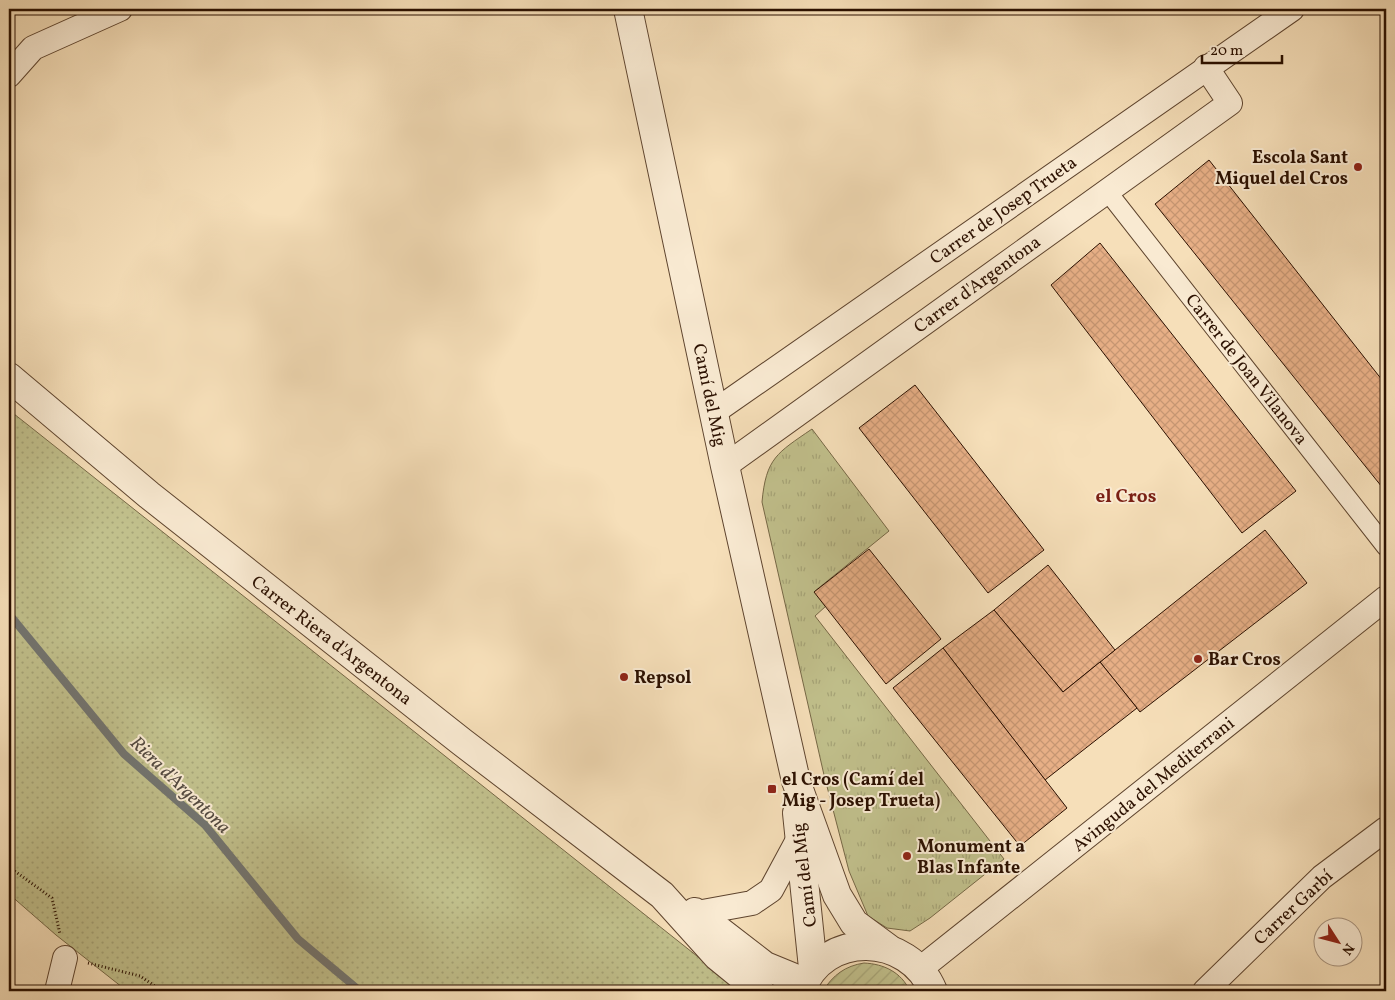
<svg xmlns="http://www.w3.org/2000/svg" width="1395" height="1000" viewBox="0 0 1395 1000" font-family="Vollkorn,serif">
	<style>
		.grass { fill: url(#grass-dots); stroke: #766846 }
		.park { fill: url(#park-tufts); stroke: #766846 }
		.garden { fill: url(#garden-furrows); stroke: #766846 }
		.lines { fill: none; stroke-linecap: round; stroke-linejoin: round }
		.stream { stroke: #737570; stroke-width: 8 }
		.building { fill: url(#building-cross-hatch); stroke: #2b1000 }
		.pedestrian-casing { stroke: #5e442e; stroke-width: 20 }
		.minor-casing { stroke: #5e442e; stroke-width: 26 }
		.tertiary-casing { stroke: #5e442e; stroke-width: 30 }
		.path { stroke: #2b1000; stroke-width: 3; stroke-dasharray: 1 2.5; stroke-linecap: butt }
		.pedestrian { stroke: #f9ead2; stroke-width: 18 }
		.minor { stroke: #f9ead2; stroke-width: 24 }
		.tertiary { stroke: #f9ead2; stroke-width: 28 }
		.poi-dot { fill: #8f2418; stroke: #f9ead2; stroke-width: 2 }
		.labels { text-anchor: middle; stroke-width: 4; stroke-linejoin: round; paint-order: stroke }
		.poi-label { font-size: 18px; font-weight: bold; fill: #2b1000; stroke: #f9ead2; text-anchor: start }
		.street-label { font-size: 18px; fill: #2b1000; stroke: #f9ead2 }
		.neighbourhood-label { font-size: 19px; font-weight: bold; fill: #7a1f14; stroke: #f9ead2 }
		.water-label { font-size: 19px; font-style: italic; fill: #554b41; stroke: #f9ead2 }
	</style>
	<defs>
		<pattern id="grass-dots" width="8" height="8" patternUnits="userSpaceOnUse" patternTransform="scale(1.25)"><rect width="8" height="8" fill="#c1c08c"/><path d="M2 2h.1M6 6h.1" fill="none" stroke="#a6a477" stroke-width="1.8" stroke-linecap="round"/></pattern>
		<pattern id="park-tufts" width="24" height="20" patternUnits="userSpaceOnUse" patternTransform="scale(1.25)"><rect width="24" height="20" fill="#c1c08c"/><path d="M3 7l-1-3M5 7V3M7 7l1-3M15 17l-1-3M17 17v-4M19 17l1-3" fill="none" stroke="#a6a477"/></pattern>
		<pattern id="garden-furrows" width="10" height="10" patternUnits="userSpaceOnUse" patternTransform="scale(1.25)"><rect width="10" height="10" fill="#c1c08c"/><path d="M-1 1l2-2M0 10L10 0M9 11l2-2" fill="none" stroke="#a6a477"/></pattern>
		<pattern id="building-cross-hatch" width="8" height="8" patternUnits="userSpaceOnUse" patternTransform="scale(1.25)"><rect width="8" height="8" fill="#e7af86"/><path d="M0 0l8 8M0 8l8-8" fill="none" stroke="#c69672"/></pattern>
	</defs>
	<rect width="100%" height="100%" fill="#f6dfb9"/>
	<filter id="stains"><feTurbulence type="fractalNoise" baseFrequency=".004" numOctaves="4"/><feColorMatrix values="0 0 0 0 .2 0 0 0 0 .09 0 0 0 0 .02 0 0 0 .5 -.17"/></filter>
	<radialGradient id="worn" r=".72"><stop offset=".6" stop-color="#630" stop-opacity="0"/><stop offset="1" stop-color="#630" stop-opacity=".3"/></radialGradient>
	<path class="grass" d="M 9,410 L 28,425 L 741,991 L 127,991 L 56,935 L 9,894 Z"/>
	<path class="park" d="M 812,429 L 889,531 L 815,591 L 826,606 L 815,616 L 1004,859 L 930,918 L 910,931 L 887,928 L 868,916 L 849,871 L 824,775 L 762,502 C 766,458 777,453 812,429 Z"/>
	<path class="garden" d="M 864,963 C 884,964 901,972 910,991 L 823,991 C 833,975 845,966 864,963 Z"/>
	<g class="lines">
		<path class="stream" d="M 9,614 L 124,754 L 205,825 L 298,939 L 360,991"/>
	</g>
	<g class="building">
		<path d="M 1209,160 L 1386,385 L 1386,492 L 1155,204 Z"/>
		<path d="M 1100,243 L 1296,491 L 1242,533 L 1051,285 Z"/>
		<path d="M 915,385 L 1044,550 L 988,593 L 859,428 Z"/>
		<path d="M 1265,530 L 1307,583 L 1140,712 L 1100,662 Z"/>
		<path d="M 869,549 L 941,639 L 886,684 L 814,592 Z"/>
		<path d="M 1048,565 L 1115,650 L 1063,692 L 994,610 Z"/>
		<path d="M 994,610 L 1063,692 L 1100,662 L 1137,708 L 1045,780 L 943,648 Z"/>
		<path d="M 943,648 L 1067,808 L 1020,846 L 893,688 Z"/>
	</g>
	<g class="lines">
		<defs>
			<path id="pedestrian" d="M 1107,191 L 1386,547"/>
			<g id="minor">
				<path d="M 9,75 L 33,48 L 120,9"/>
				<path d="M 714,412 L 1292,9"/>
				<path d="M 725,466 L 1230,103 L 1206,67"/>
				<path d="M 697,913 L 752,903 L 771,890 L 798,840"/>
				<path d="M 920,969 L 1386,598"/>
				<path d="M 57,991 L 65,958"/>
				<path d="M 1205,991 L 1322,877 L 1386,829"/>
			</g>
			<g id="tertiary">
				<path d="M 628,9 L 725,466 L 796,781 L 837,895 L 854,923 L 888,948"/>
				<path d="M 9,377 L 149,495 L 462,742 L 662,895 L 717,956 L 760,991"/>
				<path d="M 797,813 L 813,968"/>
				<path d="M 695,912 L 765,966 L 804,982"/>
				<path d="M 801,991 C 823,930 909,932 933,991"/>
			</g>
		</defs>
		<use href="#pedestrian" class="pedestrian-casing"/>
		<use href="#minor" class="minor-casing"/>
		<use href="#tertiary" class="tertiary-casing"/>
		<g class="path">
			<path d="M 9,867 L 52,898 L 60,934"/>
			<path d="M 88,963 L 140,976 L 162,991"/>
		</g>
		<use href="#pedestrian" class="pedestrian"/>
		<use href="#minor" class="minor"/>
		<use href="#tertiary" class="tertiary"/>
	</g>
	<g class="poi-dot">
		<circle cx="1358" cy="167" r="5"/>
		<circle cx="1198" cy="659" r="5"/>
		<circle cx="624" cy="677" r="5"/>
		<rect x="767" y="784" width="10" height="10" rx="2.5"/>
		<circle cx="907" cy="856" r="5"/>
	</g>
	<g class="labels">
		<g class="poi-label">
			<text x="1348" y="163" text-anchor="end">Escola Sant<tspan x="1348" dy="21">Miquel del Cros</tspan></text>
			<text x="1208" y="665">Bar Cros</text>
			<text x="634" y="683">Repsol</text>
			<text x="782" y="785">el Cros (Camí del<tspan x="782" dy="21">Mig - Josep Trueta)</tspan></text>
			<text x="917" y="852">Monument a<tspan x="917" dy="21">Blas Infante</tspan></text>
		</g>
		<g class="street-label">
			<text transform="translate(1003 210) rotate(-35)" y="6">Carrer de Josep Trueta</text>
			<text transform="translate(977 284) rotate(-36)" y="6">Carrer d'Argentona</text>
			<text transform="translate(1247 369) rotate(52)" y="6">Carrer de Joan Vilanova</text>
			<text transform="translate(710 395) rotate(78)" y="6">Camí del Mig</text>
			<text transform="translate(332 640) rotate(38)" y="6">Carrer Riera d'Argentona</text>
			<text transform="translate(1153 784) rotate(-39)" y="6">Avinguda del Mediterrani</text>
			<text transform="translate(804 875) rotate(-97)" y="6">Camí del Mig</text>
			<text transform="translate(1293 907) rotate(-43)" y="6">Carrer Garbí</text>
		</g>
		<g class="neighbourhood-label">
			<text x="1126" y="502">el Cros</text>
		</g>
		<g class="water-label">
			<text transform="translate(181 784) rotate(44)" y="7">Riera d'Argentona</text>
		</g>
	</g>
	<rect width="1395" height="1000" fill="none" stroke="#f6dfb9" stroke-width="30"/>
	<rect x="10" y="10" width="1375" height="980" fill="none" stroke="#2b1000" stroke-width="2.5"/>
	<rect x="15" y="15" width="1365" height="970" fill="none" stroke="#2b1000"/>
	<g transform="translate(1338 942) rotate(126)"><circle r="24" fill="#f9ead2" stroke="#a7937e"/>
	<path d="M0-4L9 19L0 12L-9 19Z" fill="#8f2418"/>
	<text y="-8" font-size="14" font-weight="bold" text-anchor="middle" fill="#2b1000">N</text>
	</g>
	<path d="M1202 55v8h80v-8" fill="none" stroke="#2b1000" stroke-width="2.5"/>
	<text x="1210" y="55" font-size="15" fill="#2b1000" stroke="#f9ead2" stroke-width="4" paint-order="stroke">20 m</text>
	<rect width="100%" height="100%" filter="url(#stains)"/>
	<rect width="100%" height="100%" fill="url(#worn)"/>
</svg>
